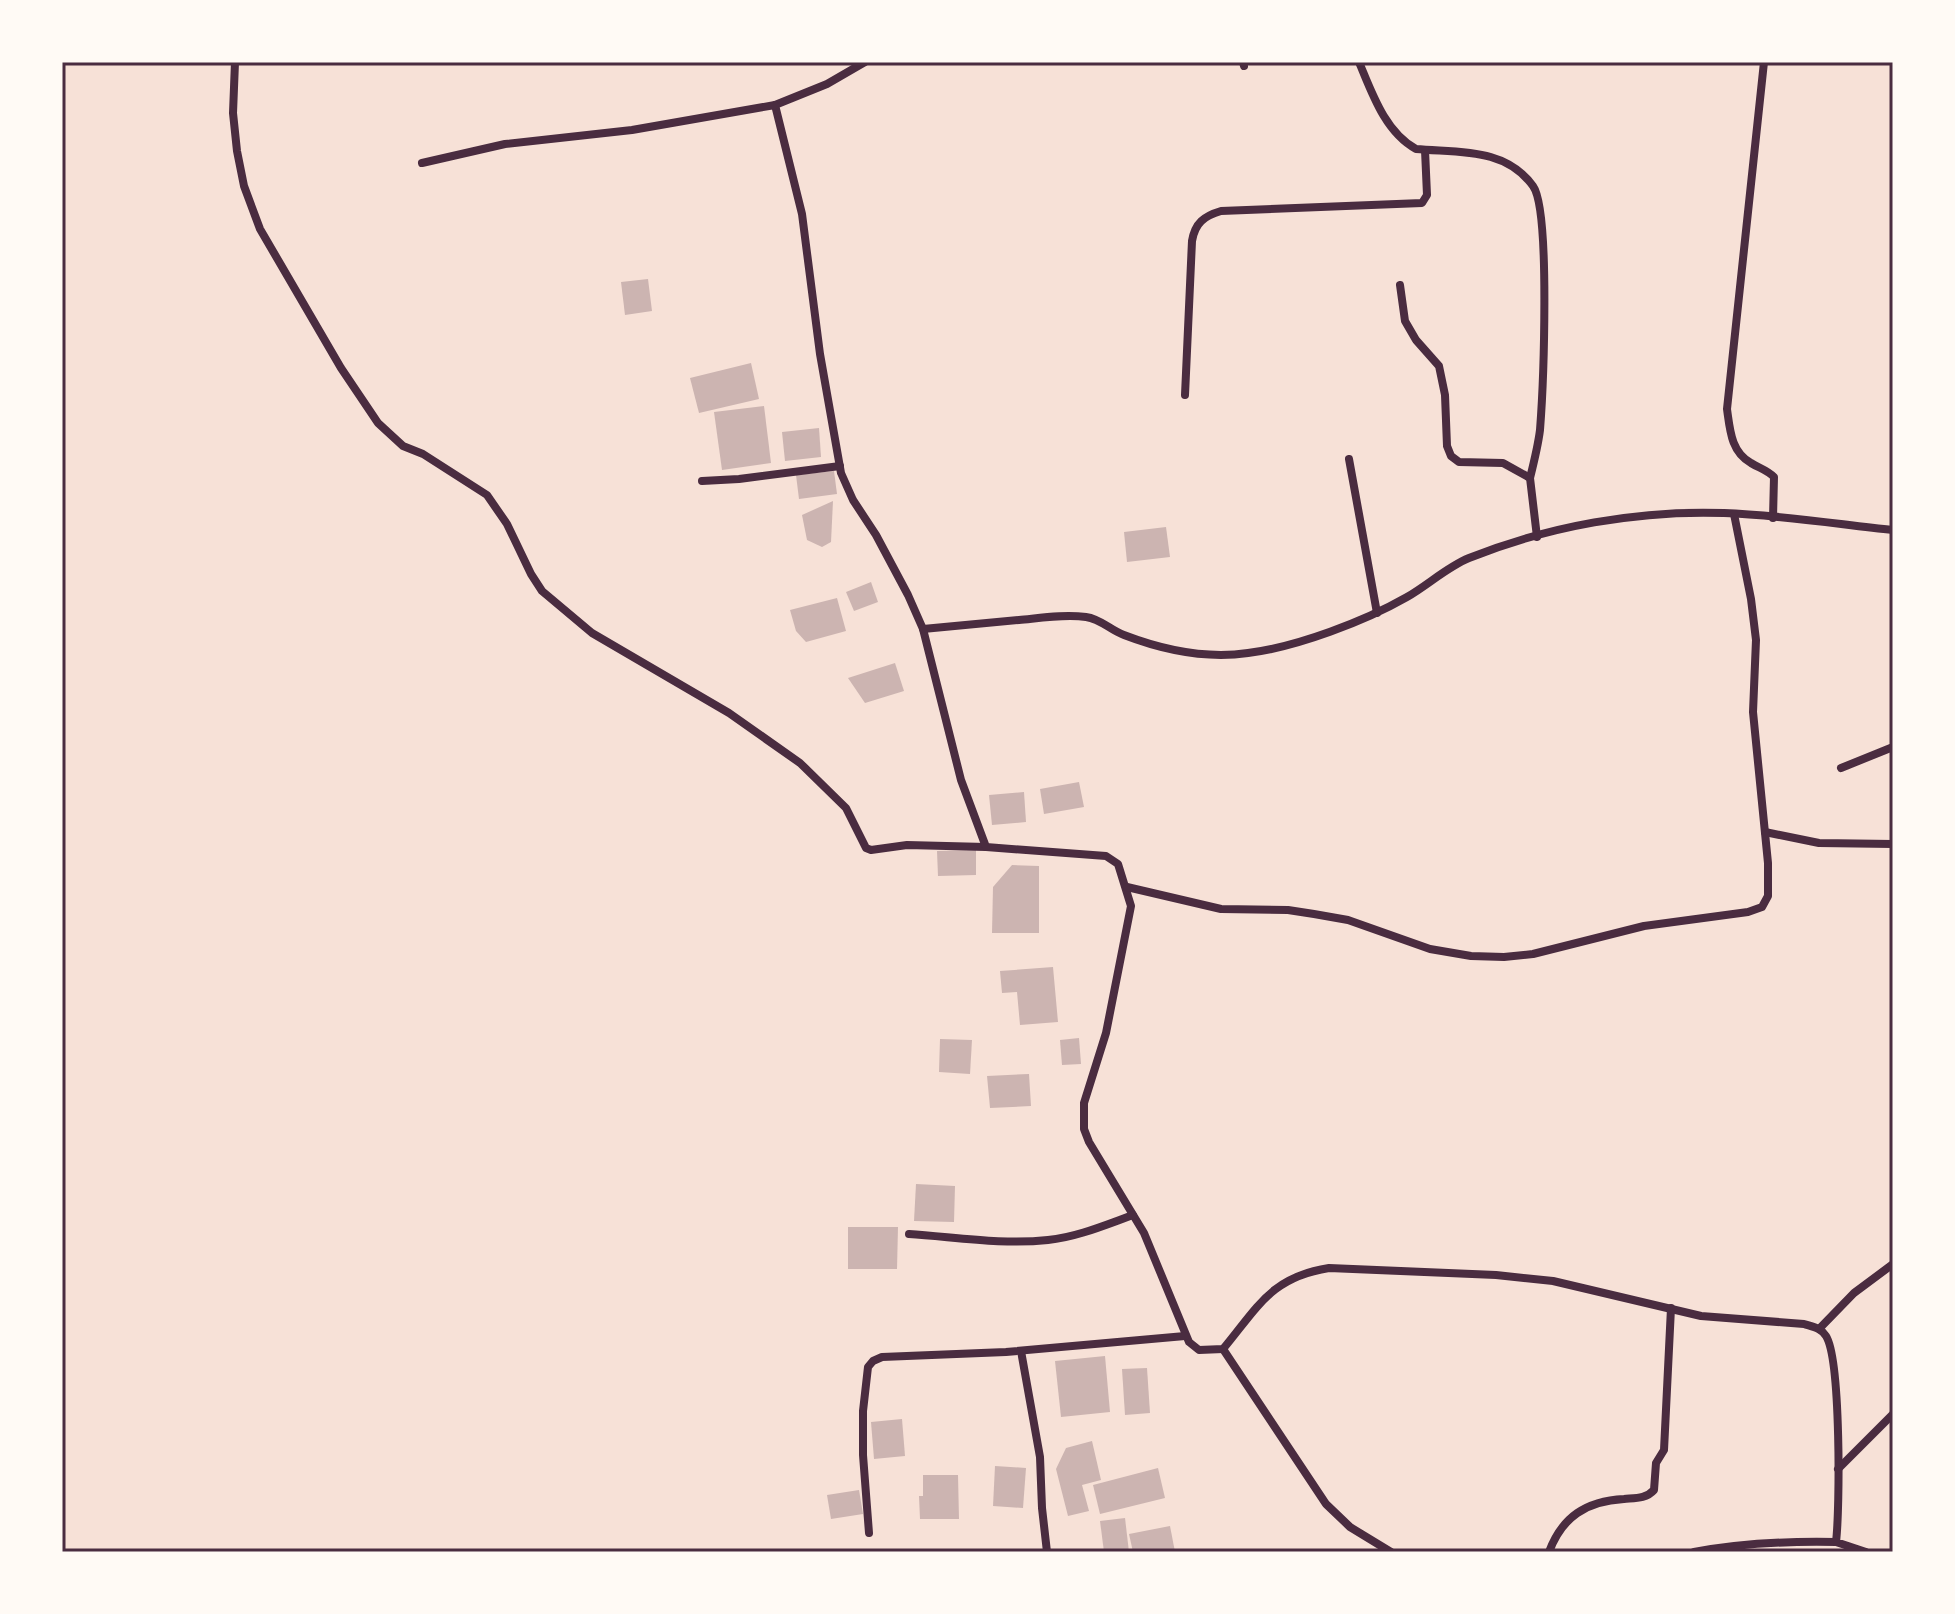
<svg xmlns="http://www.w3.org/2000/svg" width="1955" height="1614" viewBox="0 0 1955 1614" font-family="'Roboto Condensed',sans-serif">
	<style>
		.building { fill: #ccb4b1 }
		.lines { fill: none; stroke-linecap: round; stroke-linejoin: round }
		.minor { stroke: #4a2c40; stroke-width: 8 }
		.neatline { fill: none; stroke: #4a2c40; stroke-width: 3 }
	</style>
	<rect width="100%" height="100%" fill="#f7e1d7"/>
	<g class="building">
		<path d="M 648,279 L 652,311 L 625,315 L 621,282 Z"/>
		<path d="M 751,363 L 759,399 L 699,413 L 690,378 Z"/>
		<path d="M 764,406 L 771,463 L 722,470 L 714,412 Z"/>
		<path d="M 819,428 L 821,457 L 785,461 L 782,432 Z"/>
		<path d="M 834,471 L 837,494 L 799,499 L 796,475 Z"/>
		<path d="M 833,501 L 831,542 L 822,547 L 807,540 L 802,515 Z"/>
		<path d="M 1166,527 L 1170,557 L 1127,562 L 1124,532 Z"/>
		<path d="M 871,582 L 878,602 L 854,611 L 846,592 Z"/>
		<path d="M 837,598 L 846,631 L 806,642 L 796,631 L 790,610 Z"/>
		<path d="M 895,663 L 904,691 L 865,703 L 848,678 Z"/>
		<path d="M 1079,782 L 1084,807 L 1044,814 L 1040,789 Z"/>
		<path d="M 1024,792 L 1026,822 L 992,825 L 989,795 Z"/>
		<path d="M 976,850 L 976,875 L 938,876 L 937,851 Z"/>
		<path d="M 1012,865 L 1039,866 L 1039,933 L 992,933 L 993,887 Z"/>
		<path d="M 1053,967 L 1058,1022 L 1020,1025 L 1017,992 L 1002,993 L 1000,971 Z"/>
		<path d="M 1079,1038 L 1081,1064 L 1062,1065 L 1060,1040 Z"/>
		<path d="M 940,1039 L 972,1040 L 970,1074 L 939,1072 Z"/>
		<path d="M 1029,1074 L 1031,1106 L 990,1108 L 987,1076 Z"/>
		<path d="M 916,1184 L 955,1186 L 954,1222 L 914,1221 Z"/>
		<path d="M 848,1227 L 898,1227 L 897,1269 L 848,1269 Z"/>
		<path d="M 1105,1356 L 1110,1412 L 1061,1417 L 1055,1361 Z"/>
		<path d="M 1147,1368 L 1150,1413 L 1125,1415 L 1122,1369 Z"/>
		<path d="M 902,1419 L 905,1456 L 874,1459 L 871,1422 Z"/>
		<path d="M 1092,1441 L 1101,1480 L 1082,1485 L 1089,1511 L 1068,1516 L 1056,1469 L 1066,1448 Z"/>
		<path d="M 995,1466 L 1026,1468 L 1023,1508 L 993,1506 Z"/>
		<path d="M 1158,1468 L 1165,1498 L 1100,1514 L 1093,1485 Z"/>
		<path d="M 923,1475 L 958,1475 L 959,1519 L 920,1519 L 919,1496 L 923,1496 Z"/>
		<path d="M 859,1490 L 863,1514 L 831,1519 L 827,1495 Z"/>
		<path d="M 1125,1518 L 1129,1552 L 1104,1552 L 1100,1521 Z"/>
		<path d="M 1170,1526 L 1175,1552 L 1133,1552 L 1129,1534 Z"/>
	</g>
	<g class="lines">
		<g class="minor">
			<path d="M 235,62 L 233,113 L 237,151 L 244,186 L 260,229 L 341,368 L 378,423 L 403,446 L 423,454 L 487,495 L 507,524 L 531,574 L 542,591 L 592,633 L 729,713 L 800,763 L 846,808 L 866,848 L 871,850 L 907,845 L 986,847"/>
			<path d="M 865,62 L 827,84 L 775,105 L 802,214 L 820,354 L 841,473 L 853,500 L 876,535 L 908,595 L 923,629 L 961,780 L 986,847 L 1106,856 L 1118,864 L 1131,906 L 1106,1033 L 1084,1103 L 1084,1129 L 1089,1142 L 1144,1233 L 1189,1342 L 1199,1350 L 1223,1349 C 1258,1307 1271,1277 1329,1268 L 1496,1275 L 1553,1281 L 1701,1316 L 1804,1324 C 1813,1327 1821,1328 1826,1336 C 1841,1360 1840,1509 1836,1542 L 1866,1552"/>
			<path d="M 1243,62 L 1244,66"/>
			<path d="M 1359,62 C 1372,93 1385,132 1416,149 C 1458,153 1505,147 1533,186 C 1551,211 1543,391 1540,430 C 1538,446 1534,462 1530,478"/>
			<path d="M 1764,62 L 1727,409 C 1730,430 1731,452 1751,463 C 1759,468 1767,470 1774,477 L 1773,518"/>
			<path d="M 422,163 L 505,144 L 632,130 L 775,105"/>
			<path d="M 1400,285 L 1405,321 L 1416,340 L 1439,366 L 1445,395 L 1447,446 L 1451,456 L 1459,462 L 1503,463 L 1530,478 L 1537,537"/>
			<path d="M 1185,395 L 1192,241 C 1195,223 1204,216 1221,211 L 1422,203 L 1427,195 L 1425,150"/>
			<path d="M 1349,459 L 1377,613"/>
			<path d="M 702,481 L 739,479 L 840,466"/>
			<path d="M 923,629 C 955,626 987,623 1019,620 C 1040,618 1064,614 1086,617 C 1101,619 1110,630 1124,635 C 1163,650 1206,659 1248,653 C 1297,647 1365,621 1407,597 C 1428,585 1447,567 1469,558 C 1549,526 1638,510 1724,513 C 1780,515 1837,524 1893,530"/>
			<path d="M 1841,768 L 1893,747"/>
			<path d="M 1765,832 L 1819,843 L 1893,844"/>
			<path d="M 1127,887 L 1221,909 L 1288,910 L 1314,914 L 1348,920 L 1430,949 L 1471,956 L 1504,957 L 1533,954 L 1644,926 L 1748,912 L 1762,907 L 1768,896 L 1768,863 L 1753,712 L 1756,640 L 1751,599 L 1734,514"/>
			<path d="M 909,1234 C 955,1237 1003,1245 1048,1240 C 1077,1237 1105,1225 1133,1215"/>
			<path d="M 1819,1329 L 1854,1293 L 1893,1264"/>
			<path d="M 1223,1349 L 1326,1504 L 1350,1527 L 1391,1552"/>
			<path d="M 1021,1351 L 1040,1457 L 1042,1508 L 1047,1552"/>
			<path d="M 1838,1469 L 1893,1414"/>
			<path d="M 869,1533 L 863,1455 L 863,1411 L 868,1367 L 873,1361 L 882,1357 L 1006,1352 L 1185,1336"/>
			<path d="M 1549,1552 C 1562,1517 1586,1501 1624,1499 C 1635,1498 1646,1499 1654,1490 L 1656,1463 L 1664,1450 L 1671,1308"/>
			<path d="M 1694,1552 C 1742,1543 1787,1541 1836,1542"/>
		</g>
	</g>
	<rect width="1955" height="1614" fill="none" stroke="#fffaf5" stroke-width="128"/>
	<rect x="64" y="64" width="1827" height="1486" class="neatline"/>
</svg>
